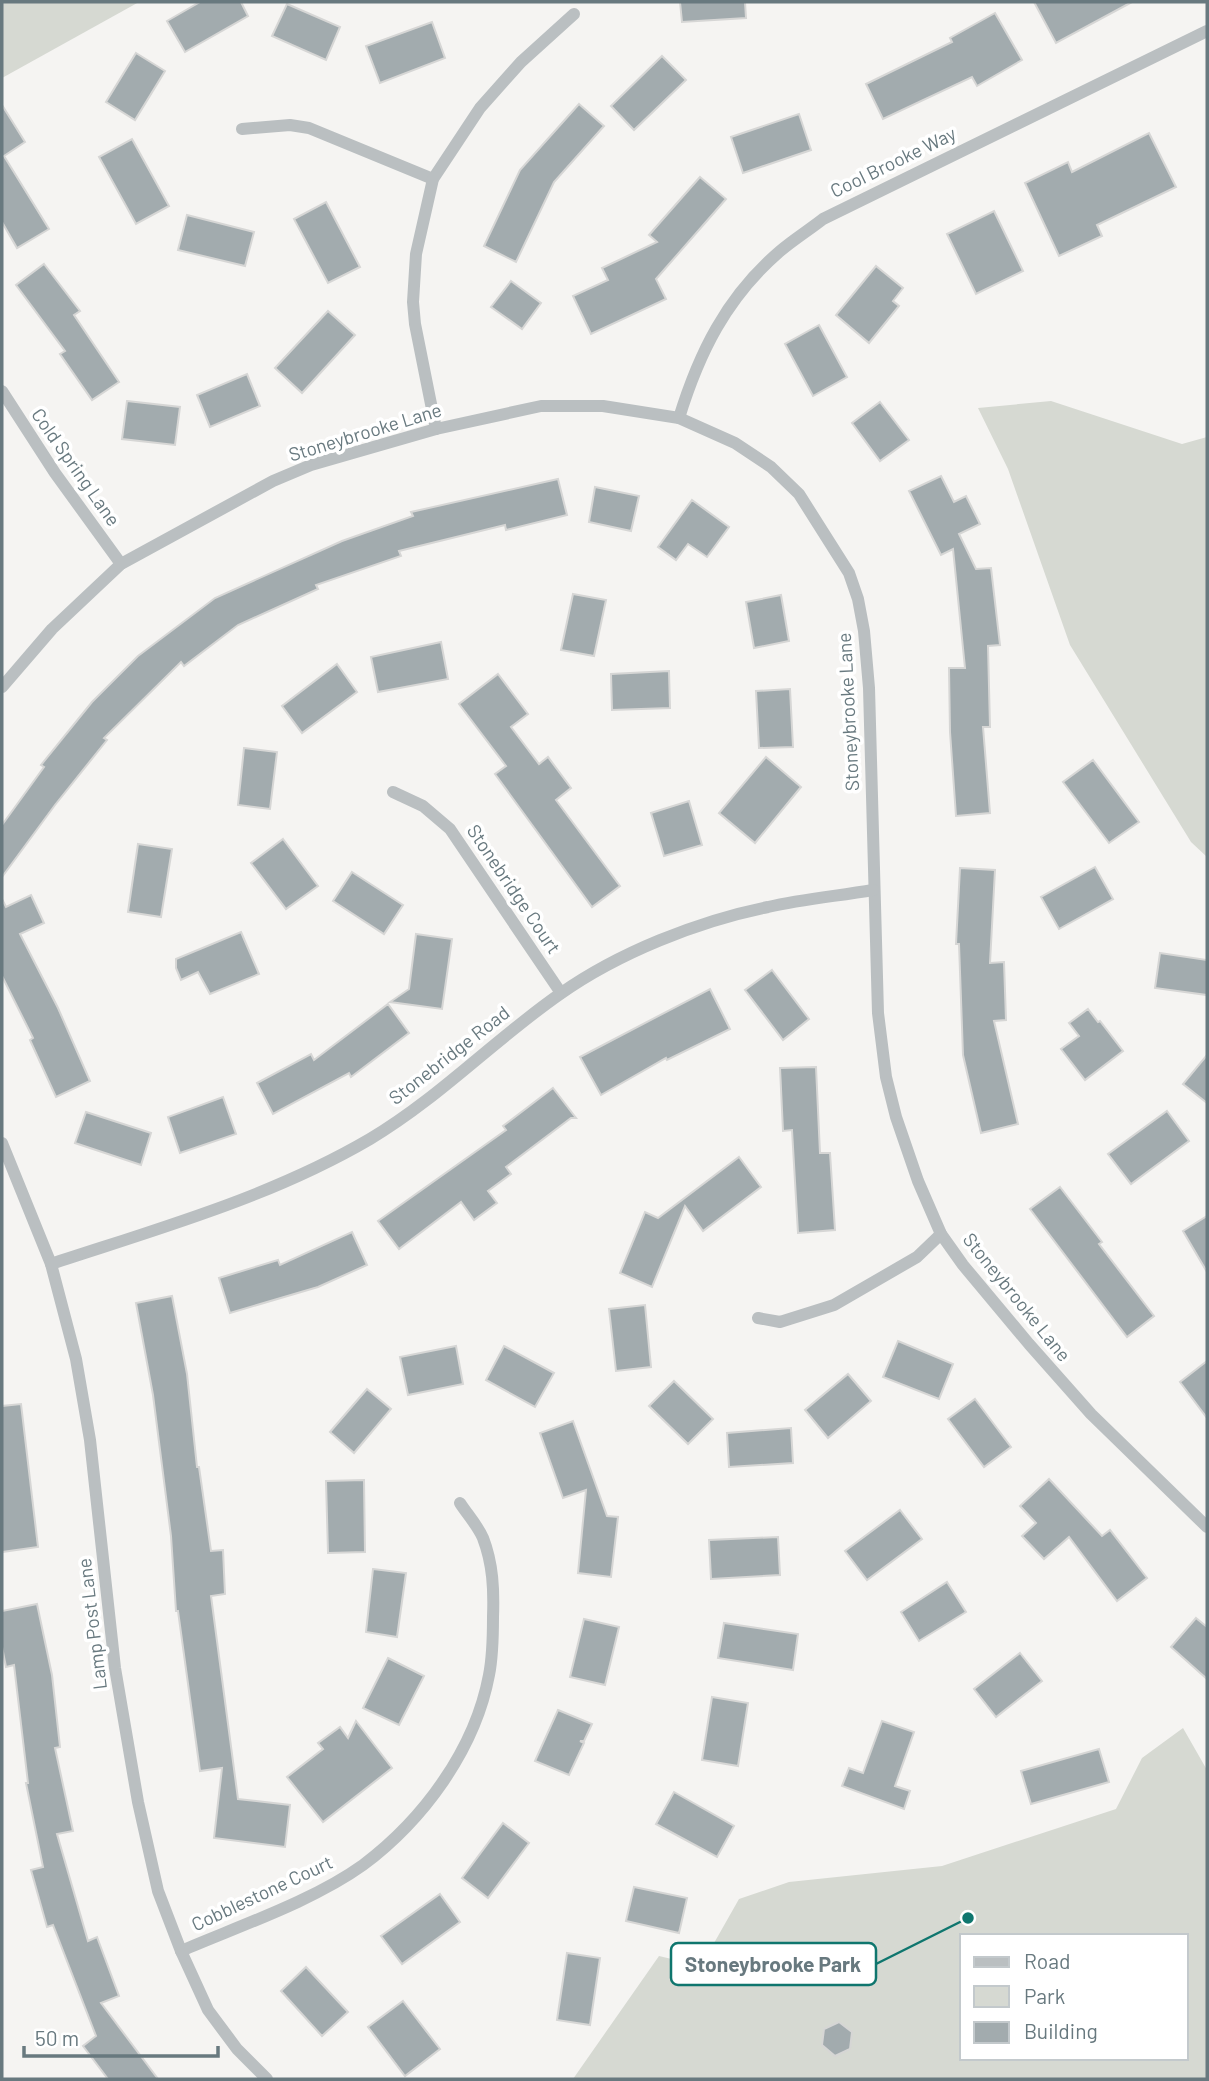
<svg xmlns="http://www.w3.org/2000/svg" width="1209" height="2081" viewBox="0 0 1209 2081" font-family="Barlow,sans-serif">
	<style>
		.green { fill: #d6d9d2; fill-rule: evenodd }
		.building { fill: #a2abae; stroke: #d6d6d5; stroke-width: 2 }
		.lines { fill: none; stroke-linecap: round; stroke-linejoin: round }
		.minor { stroke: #babfc1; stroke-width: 12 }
		.labels { text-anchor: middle; stroke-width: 7; stroke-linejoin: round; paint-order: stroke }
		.street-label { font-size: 19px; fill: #68797f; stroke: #fff }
		.leader { fill: none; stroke: #0f766e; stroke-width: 2.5 }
		.callout-dot { fill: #0f766e; stroke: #fff; stroke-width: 2.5 }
		.callout { fill: #fff; stroke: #0f766e; stroke-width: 2.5 }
		.callout-label { font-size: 21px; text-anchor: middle; font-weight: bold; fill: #68797f }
	</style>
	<rect width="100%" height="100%" fill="#f5f4f2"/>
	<g class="green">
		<path d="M 2,2 L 139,2 L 2,78 Z"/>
		<path d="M 1051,401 L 1182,444 L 1207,437 L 1207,857 L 1191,842 L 1070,645 L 1008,469 L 978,408 Z"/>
		<path d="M 1183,1728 L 1207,1770 L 1207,2079 L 573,2079 L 659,1956 L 701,1966 L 739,1899 L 789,1882 L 942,1866 L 1116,1809 L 1142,1758 ZM 962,1936 L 1186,1936 L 1186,2058 L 962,2058 Z"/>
	</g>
	<g class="building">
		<path d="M 200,2 L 241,2 L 248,16 L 185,52 L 167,21 Z"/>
		<path d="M 680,2 L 745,2 L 746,18 L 682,22 Z"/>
		<path d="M 1034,2 L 1132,2 L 1056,43 Z"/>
		<path d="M 287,4 L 340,27 L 326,60 L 272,36 Z"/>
		<path d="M 995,13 L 1022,60 L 977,86 L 972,77 L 883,119 L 866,84 L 952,42 L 950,38 Z"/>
		<path d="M 432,22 L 445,58 L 380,83 L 366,46 Z"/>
		<path d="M 136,53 L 165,71 L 135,120 L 106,102 Z"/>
		<path d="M 662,56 L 686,80 L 634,130 L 611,106 Z"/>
		<path d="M 579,104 L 604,126 L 554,182 L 516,262 L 484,246 L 520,170 Z"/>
		<path d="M 2,105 L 25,142 L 4,156 L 49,229 L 17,248 L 2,222 Z"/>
		<path d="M 799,114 L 811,150 L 743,173 L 731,137 Z"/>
		<path d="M 1149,133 L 1176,187 L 1097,225 L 1102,236 L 1059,256 L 1025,183 L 1068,162 L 1072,172 Z"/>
		<path d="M 132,139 L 169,206 L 136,224 L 99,157 Z"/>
		<path d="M 700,177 L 726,199 L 656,279 L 666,299 L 591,334 L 573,296 L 608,280 L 602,268 L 657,242 L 649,235 Z"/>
		<path d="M 326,202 L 360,267 L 328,283 L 294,219 Z"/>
		<path d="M 994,211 L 1023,271 L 976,294 L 947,234 Z"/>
		<path d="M 187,215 L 254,232 L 245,266 L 178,250 Z"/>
		<path d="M 44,264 L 80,311 L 74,315 L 119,382 L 92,400 L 60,354 L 65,351 L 16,285 Z"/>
		<path d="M 876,266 L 903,288 L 893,301 L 899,306 L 869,343 L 836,315 Z"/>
		<path d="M 511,281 L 541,303 L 522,329 L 491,307 Z"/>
		<path d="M 328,311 L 355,335 L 302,393 L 275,368 Z"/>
		<path d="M 819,325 L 847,377 L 813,396 L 785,344 Z"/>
		<path d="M 247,374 L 260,406 L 210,427 L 197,395 Z"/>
		<path d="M 127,401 L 180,407 L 175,445 L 122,439 Z"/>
		<path d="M 880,402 L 909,440 L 880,461 L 852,423 Z"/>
		<path d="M 941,476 L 954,502 L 966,496 L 980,524 L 959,534 L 976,569 L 991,568 L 1000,645 L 988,646 L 990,727 L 983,727 L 990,813 L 956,816 L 950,732 L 949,668 L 965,668 L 953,549 L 941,555 L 909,491 Z"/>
		<path d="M 558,479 L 567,515 L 506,530 L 505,525 L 399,551 L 401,556 L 316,585 L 318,589 L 238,625 L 184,666 L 181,662 L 104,738 L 107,740 L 55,805 L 2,877 L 2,825 L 44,767 L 41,765 L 92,702 L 138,656 L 215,598 L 342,541 L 413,516 L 411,512 Z"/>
		<path d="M 595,487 L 639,496 L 631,531 L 589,522 Z"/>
		<path d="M 692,500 L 729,527 L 707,557 L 688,544 L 676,560 L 658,547 Z"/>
		<path d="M 573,594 L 606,600 L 594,656 L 561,650 Z"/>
		<path d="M 781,595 L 789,641 L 754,648 L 746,602 Z"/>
		<path d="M 441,642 L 448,679 L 378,692 L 371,657 Z"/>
		<path d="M 337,664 L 357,692 L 302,733 L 282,706 Z"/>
		<path d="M 669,671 L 670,708 L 612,710 L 611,674 Z"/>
		<path d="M 498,674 L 528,714 L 511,727 L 539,764 L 548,757 L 571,788 L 556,800 L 620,886 L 592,907 L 495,774 L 506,766 L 459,704 Z"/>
		<path d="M 790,689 L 793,747 L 759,748 L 756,691 Z"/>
		<path d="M 244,748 L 277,752 L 270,809 L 238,805 Z"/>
		<path d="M 766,757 L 801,787 L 755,843 L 719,813 Z"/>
		<path d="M 1093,760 L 1139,822 L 1109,843 L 1063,782 Z"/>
		<path d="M 689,801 L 702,845 L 664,856 L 651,813 Z"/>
		<path d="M 283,839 L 318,886 L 286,909 L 251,863 Z"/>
		<path d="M 138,844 L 172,849 L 161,917 L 128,912 Z"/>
		<path d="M 1095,867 L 1113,899 L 1059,929 L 1041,897 Z"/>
		<path d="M 960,868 L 995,870 L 990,963 L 1004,962 L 1006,1020 L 994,1021 L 1018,1124 L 981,1133 L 963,1055 L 959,944 L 956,944 Z"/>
		<path d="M 352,872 L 403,905 L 384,934 L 333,901 Z"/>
		<path d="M 31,895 L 44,923 L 20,934 L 58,1008 L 90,1081 L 56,1097 L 30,1040 L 33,1038 L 2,976 L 2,899 L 6,907 Z"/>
		<path d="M 241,932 L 259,974 L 210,994 L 198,972 L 181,980 L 176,968 L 176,959 Z"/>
		<path d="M 416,934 L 452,939 L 442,1009 L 390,1002 L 409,989 Z"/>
		<path d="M 1160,953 L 1207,960 L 1207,995 L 1155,988 Z"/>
		<path d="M 772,970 L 809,1019 L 783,1040 L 745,990 Z"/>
		<path d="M 710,989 L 730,1029 L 667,1060 L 666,1058 L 601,1095 L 580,1057 Z"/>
		<path d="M 388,1004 L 409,1033 L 351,1077 L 349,1073 L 273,1114 L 257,1083 L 311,1054 L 314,1060 Z"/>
		<path d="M 1088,1009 L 1098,1022 L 1100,1021 L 1123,1051 L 1085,1080 L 1061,1049 L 1079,1036 L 1069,1023 Z"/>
		<path d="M 1207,1055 L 1207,1103 L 1183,1084 Z"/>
		<path d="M 816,1067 L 820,1153 L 830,1153 L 835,1230 L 798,1233 L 792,1130 L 783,1131 L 780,1068 Z"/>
		<path d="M 553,1088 L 576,1118 L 571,1118 L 506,1167 L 511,1174 L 488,1191 L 497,1203 L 474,1220 L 461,1202 L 399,1249 L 378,1221 L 506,1130 L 503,1126 Z"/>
		<path d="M 223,1097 L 236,1134 L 180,1153 L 168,1117 Z"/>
		<path d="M 1167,1111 L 1189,1141 L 1131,1184 L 1108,1154 Z"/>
		<path d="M 86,1112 L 151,1133 L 141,1165 L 75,1143 Z"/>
		<path d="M 739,1157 L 761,1187 L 703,1231 L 685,1206 L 652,1287 L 620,1273 L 645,1212 L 658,1218 Z"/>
		<path d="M 1060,1187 L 1102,1242 L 1099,1244 L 1154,1316 L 1127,1337 L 1030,1209 Z"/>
		<path d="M 1207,1216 L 1207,1272 L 1183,1231 Z"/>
		<path d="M 352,1232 L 367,1265 L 318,1287 L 230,1313 L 219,1278 L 278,1260 L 280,1265 Z"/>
		<path d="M 172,1296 L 187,1374 L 197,1467 L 199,1467 L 211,1551 L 223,1550 L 225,1594 L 211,1596 L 238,1799 L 290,1805 L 285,1847 L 214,1838 L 222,1768 L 200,1771 L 178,1611 L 176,1611 L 171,1536 L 153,1395 L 136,1303 Z"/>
		<path d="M 645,1305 L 651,1367 L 616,1371 L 609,1309 Z"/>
		<path d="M 898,1341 L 953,1364 L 939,1399 L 883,1377 Z"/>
		<path d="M 456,1346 L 463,1384 L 408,1395 L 400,1357 Z"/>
		<path d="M 504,1346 L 554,1373 L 535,1407 L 486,1380 Z"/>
		<path d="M 1207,1361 L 1207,1418 L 1180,1382 Z"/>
		<path d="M 848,1374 L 871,1401 L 828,1438 L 805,1410 Z"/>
		<path d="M 674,1381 L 713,1419 L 688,1444 L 649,1406 Z"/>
		<path d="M 367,1389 L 391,1409 L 354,1453 L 330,1432 Z"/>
		<path d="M 975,1399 L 1011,1447 L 984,1467 L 948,1419 Z"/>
		<path d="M 21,1404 L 38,1547 L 2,1552 L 2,1406 Z"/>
		<path d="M 573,1421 L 607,1516 L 618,1517 L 611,1577 L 578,1573 L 586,1490 L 563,1498 L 540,1433 Z"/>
		<path d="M 791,1428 L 793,1463 L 729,1467 L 727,1433 Z"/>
		<path d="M 1049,1479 L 1102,1536 L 1110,1530 L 1147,1578 L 1117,1601 L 1069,1537 L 1044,1559 L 1022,1536 L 1036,1523 L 1020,1506 Z"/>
		<path d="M 364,1480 L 365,1552 L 328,1553 L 326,1481 Z"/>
		<path d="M 900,1510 L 922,1539 L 867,1580 L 845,1551 Z"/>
		<path d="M 778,1537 L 780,1575 L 711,1579 L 709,1540 Z"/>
		<path d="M 373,1569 L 406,1573 L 397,1637 L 366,1632 Z"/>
		<path d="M 947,1582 L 966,1612 L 919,1641 L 901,1612 Z"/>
		<path d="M 37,1604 L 52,1675 L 60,1747 L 55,1748 L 73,1831 L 57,1834 L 88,1941 L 97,1937 L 119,1996 L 101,2003 L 158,2079 L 108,2079 L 83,2046 L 96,2036 L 53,1925 L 47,1927 L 31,1870 L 43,1867 L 26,1783 L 28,1783 L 14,1665 L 6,1667 L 2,1647 L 2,1611 Z"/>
		<path d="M 1196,1618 L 1207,1627 L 1207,1679 L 1171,1647 Z"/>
		<path d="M 584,1619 L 619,1627 L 605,1685 L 570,1677 Z"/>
		<path d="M 724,1623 L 798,1634 L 793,1670 L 718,1658 Z"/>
		<path d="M 1020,1653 L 1042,1681 L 996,1717 L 974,1689 Z"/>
		<path d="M 388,1658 L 424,1676 L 399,1725 L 363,1708 Z"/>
		<path d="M 712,1697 L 748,1703 L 738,1766 L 702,1760 Z"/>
		<path d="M 558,1710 L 592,1724 L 584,1741 L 580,1741 L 584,1743 L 569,1775 L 535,1761 Z"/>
		<path d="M 356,1721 L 392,1768 L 323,1822 L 287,1777 L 323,1749 L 318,1743 L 340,1727 L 348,1738 Z"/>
		<path d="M 882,1721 L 914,1732 L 895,1786 L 910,1791 L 904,1809 L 842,1786 L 849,1768 L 863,1773 Z"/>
		<path d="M 1099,1749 L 1109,1782 L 1031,1804 L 1021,1771 Z"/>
		<path d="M 674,1792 L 734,1826 L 717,1857 L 656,1824 Z"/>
		<path d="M 503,1823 L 529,1843 L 488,1898 L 462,1878 Z"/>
		<path d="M 634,1887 L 687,1898 L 679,1933 L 626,1921 Z"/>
		<path d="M 440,1894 L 460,1922 L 402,1964 L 381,1936 Z"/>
		<path d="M 567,1953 L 600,1958 L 590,2025 L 557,2020 Z"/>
		<path d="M 306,1967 L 348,2012 L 322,2036 L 281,1991 Z"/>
		<path d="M 403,2001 L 440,2049 L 405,2076 L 368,2027 Z"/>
		<path d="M 839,2022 L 852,2032 L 850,2049 L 835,2056 L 822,2045 L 824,2029 Z"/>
	</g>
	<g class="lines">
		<g class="minor">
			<path d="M 242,129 L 290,125 L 309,128 L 433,179"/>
			<path d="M 2,391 L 55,473 L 121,564"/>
			<path d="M 679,418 C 699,353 726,298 779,252 C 793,240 809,230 823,219 L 1207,31"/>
			<path d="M 436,429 L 415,324 L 413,302 L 416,254 L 433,179 L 480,108 L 521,62 L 574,14"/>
			<path d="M 2,687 L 52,629 L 121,564 L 273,481 L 311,465 L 436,429 L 541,406 L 603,406 L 679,418 L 735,443 L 771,467 L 799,494 L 849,573 L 858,599 L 864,631 L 869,688 L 878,1013 L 886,1077 L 896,1117 L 918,1181 L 941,1234 L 963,1265 L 1029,1344 L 1091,1414 L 1207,1527"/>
			<path d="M 393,792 L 423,806 L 450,829 L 561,993"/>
			<path d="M 2,1143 L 51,1264 L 76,1359 L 90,1440 L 115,1668 L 138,1802 L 158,1891 L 181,1951 L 208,2010 L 237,2049 L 267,2079"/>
			<path d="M 51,1264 C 160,1228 271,1197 370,1139 C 439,1098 494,1040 560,994 C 618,953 698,921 768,907 C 803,899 838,896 873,890"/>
			<path d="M 758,1318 L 780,1322 L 834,1305 L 917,1257 L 941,1234"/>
			<path d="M 181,1951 C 239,1926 313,1901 363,1865 C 423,1820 475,1750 489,1675 C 493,1655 493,1636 493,1617 C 494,1590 493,1564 483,1538 C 478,1526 467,1514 460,1503"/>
		</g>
	</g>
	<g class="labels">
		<g class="street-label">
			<text transform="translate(893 162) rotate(-26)" y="7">Cool Brooke Way</text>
			<text transform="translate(365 432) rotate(-17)" y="7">Stoneybrooke Lane</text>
			<text transform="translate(76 467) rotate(55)" y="7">Cold Spring Lane</text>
			<text transform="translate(848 712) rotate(-93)" y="7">Stoneybrooke Lane</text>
			<text transform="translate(514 889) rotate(56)" y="7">Stonebridge Court</text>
			<text transform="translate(449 1055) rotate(-38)" y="7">Stonebridge Road</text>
			<text transform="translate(1017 1297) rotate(51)" y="7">Stoneybrooke Lane</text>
			<text transform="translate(92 1624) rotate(-97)" y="7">Lamp Post Lane</text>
			<text transform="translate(262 1893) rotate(-25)" y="7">Cobblestone Court</text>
		</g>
	</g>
	<path class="leader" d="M968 1918L876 1964"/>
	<circle class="callout-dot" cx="968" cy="1918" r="7"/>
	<rect class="callout" x="671" y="1943" width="205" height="42" rx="7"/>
	<g class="callout-label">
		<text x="773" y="1972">Stoneybrooke Park</text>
	</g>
	<rect width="1209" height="2081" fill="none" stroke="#68797f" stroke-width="7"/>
	<rect x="960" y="1934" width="228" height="126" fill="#ffffff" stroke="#c3c9cc" stroke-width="2"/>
	<rect x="974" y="1957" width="35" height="10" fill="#babfc1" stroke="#c3c9cc" stroke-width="2"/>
	<text x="1024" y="1969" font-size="21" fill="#68797f">Road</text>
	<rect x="974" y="1986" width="35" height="21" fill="#d6d9d2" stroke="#c3c9cc" stroke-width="2"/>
	<text x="1024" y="2004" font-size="21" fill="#68797f">Park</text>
	<rect x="974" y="2022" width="35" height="21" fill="#a2abae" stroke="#c3c9cc" stroke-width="2"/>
	<text x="1024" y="2039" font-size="21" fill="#68797f">Building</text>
	<path d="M24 2046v10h194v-10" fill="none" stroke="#68797f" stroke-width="3.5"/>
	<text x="35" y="2046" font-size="21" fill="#68797f" stroke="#ffffff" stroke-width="5" paint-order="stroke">50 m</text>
</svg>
